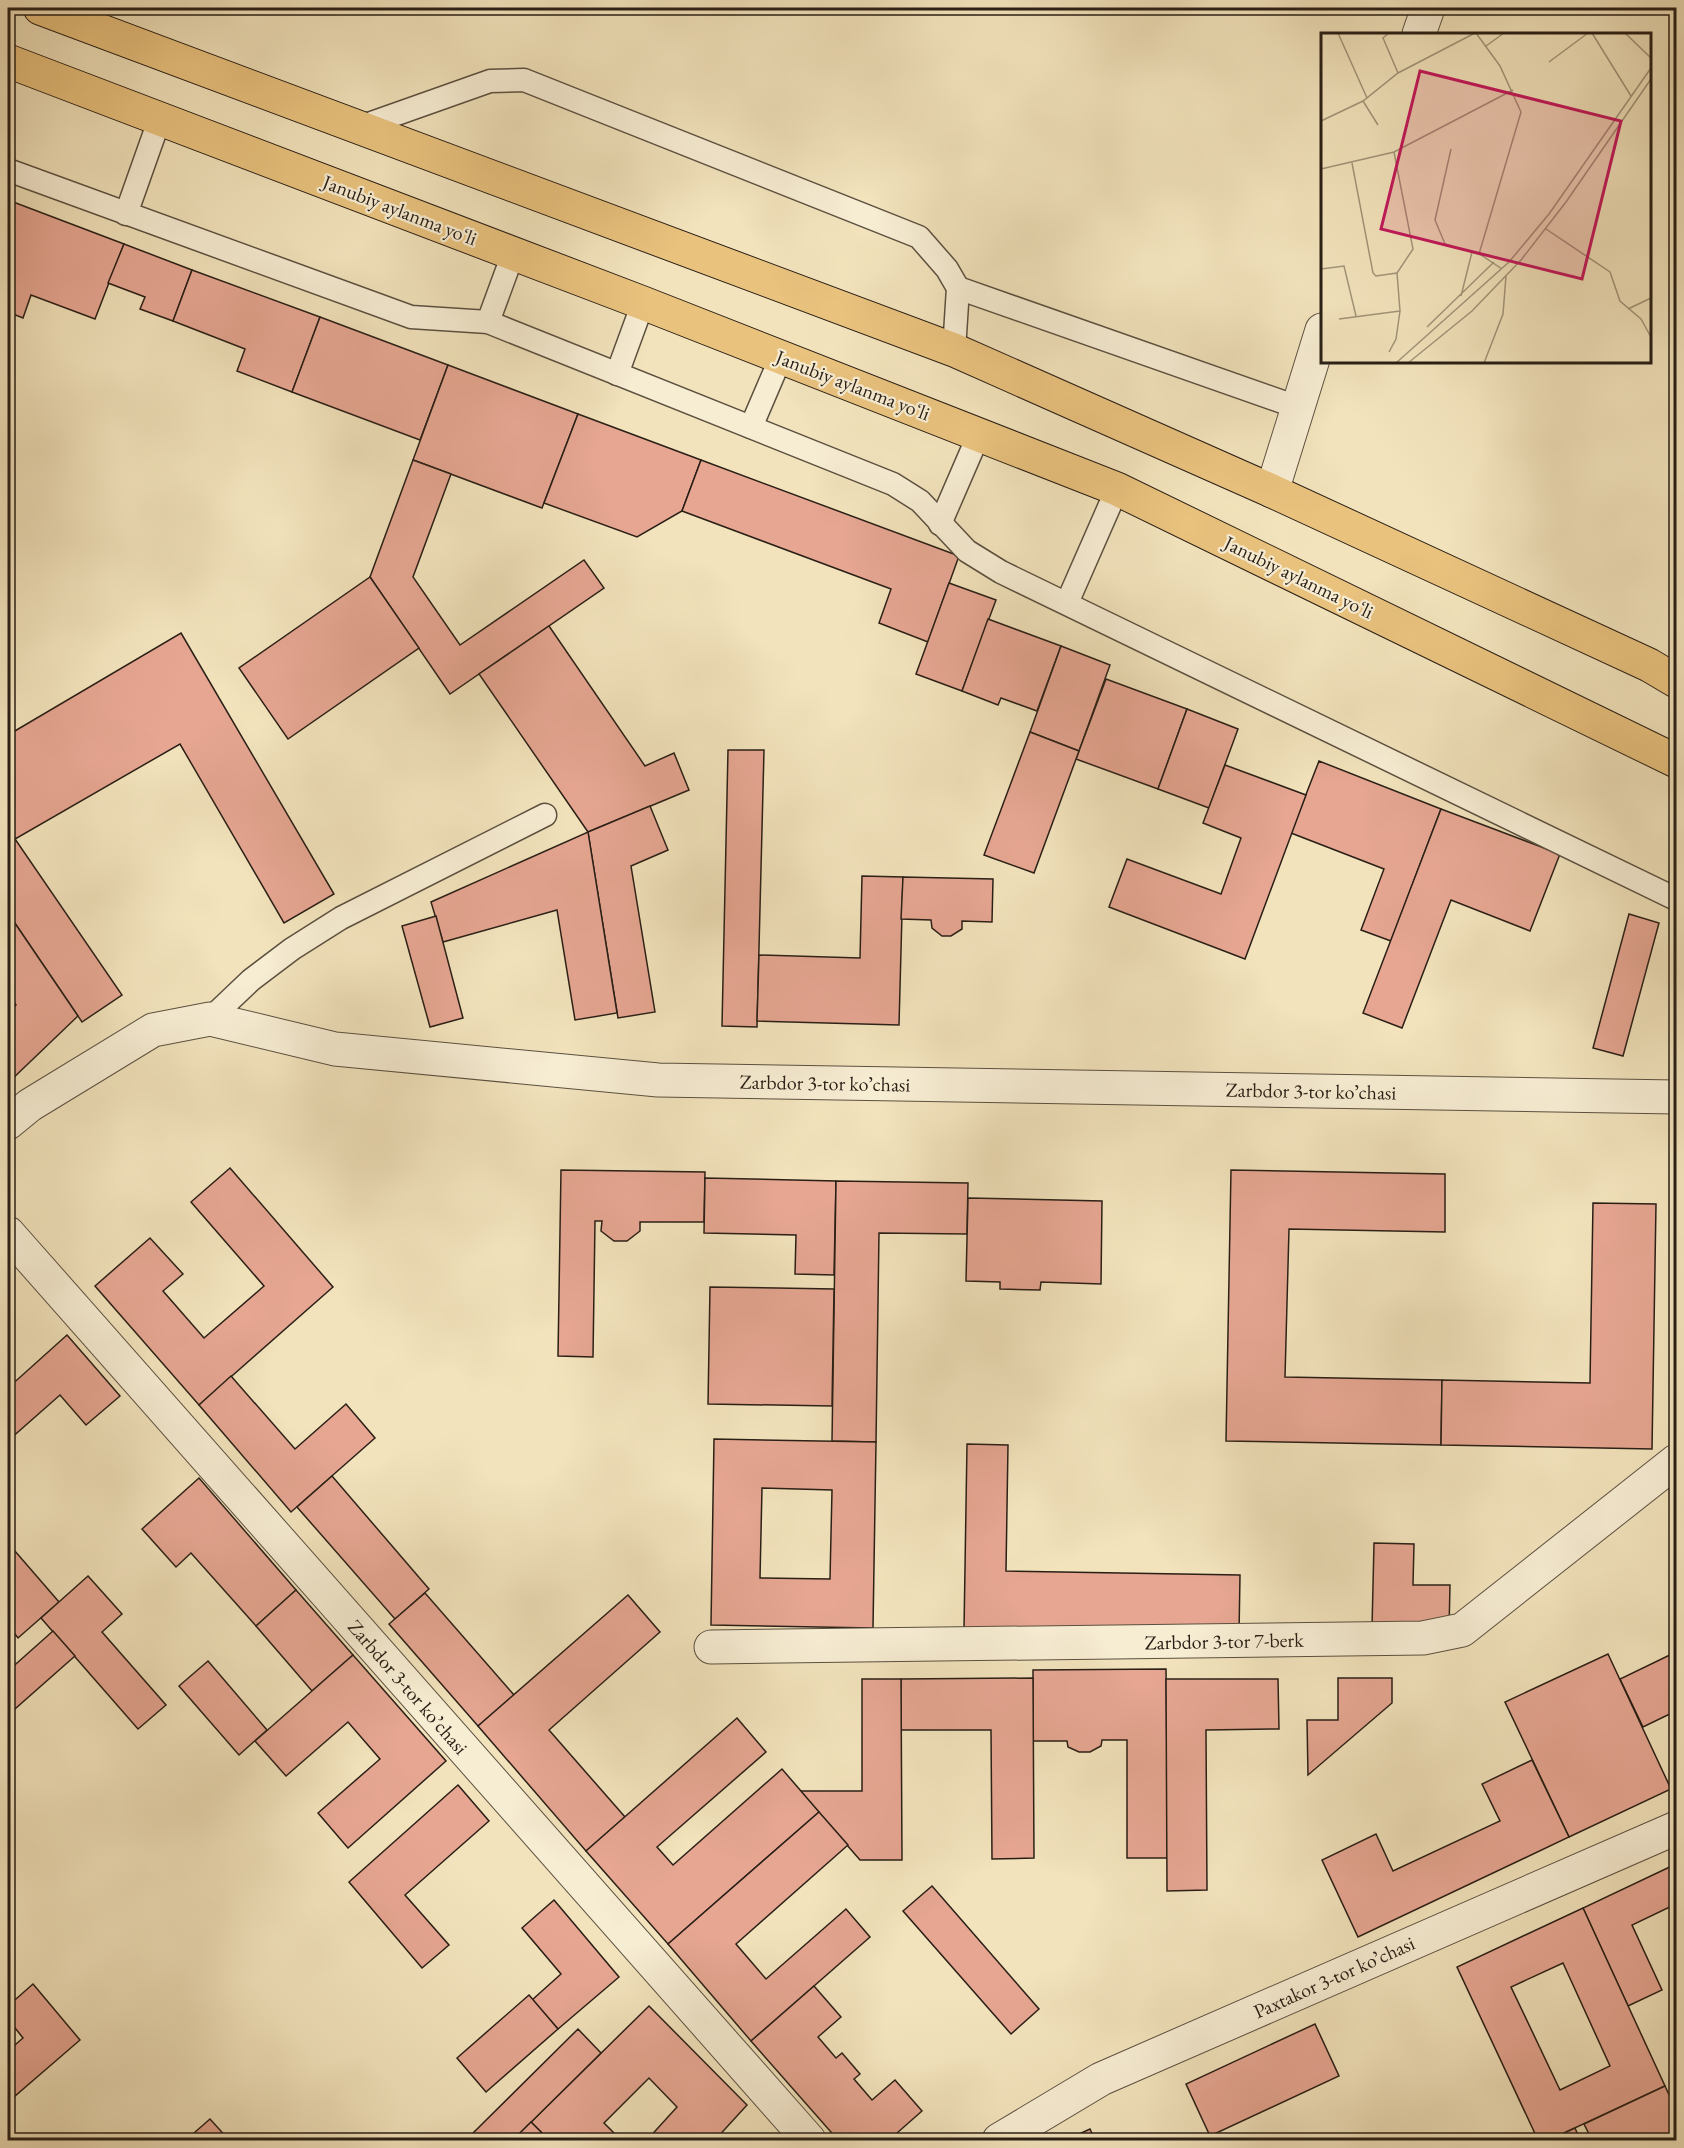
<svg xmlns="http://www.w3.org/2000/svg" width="1684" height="2148" viewBox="0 0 1684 2148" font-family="'EB Garamond',serif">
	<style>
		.building { fill: #e6a692; stroke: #291f16; stroke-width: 1.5; fill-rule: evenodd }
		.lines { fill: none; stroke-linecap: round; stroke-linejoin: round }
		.service-casing { stroke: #5b5040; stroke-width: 25 }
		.minor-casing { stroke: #5b5040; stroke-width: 35 }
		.trunk-casing { stroke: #291f16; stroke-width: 35 }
		.service { stroke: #f7edd3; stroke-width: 22 }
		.minor { stroke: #f7edd3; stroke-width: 33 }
		.trunk { stroke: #e9c27e; stroke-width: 33 }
		.labels { text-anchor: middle; stroke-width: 4.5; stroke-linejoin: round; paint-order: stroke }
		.street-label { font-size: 20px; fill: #291f16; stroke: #f7edd3 }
		.inset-road { fill: none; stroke: #a2957a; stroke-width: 1.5 }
		.view { fill: #c2185b; fill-opacity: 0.15; stroke: #c2185b; stroke-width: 3 }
		.inset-edge { fill: none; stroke: #291f16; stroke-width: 3 }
	</style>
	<rect width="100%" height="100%" fill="#f2e3bc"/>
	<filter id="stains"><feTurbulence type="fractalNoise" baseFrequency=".00333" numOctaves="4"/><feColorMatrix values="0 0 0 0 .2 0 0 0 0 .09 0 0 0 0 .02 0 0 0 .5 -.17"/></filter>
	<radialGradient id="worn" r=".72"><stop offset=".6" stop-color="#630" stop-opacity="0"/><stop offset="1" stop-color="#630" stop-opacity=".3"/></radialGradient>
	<g class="building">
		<path d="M 8,200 L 124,244 L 95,319 L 31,295 L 23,318 L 8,312 Z"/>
		<path d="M 124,244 L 192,270 L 173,321 L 140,309 L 145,297 L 108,283 Z"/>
		<path d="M 192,270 L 320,317 L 292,392 L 237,371 L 245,349 L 173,321 Z"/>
		<path d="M 320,317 L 448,365 L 420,440 L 292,392 Z"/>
		<path d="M 448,365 L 578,414 L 542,508 L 413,460 Z"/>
		<path d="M 578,414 L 701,460 L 682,511 L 637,537 L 544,503 Z"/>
		<path d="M 413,460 L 451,474 L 413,577 L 460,645 L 584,560 L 604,588 L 450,694 L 370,577 Z"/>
		<path d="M 701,460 L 959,556 L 928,642 L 879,623 L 891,589 L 682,511 Z"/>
		<path d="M 370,577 L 419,648 L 288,739 L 239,668 Z"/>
		<path d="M 949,583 L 996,600 L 962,691 L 916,674 Z"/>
		<path d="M 988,619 L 1061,646 L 1037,711 L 1001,698 L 998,705 L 962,691 Z"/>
		<path d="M 549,626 L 645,766 L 674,753 L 689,790 L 588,832 L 479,674 Z"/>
		<path d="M 181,633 L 334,894 L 284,923 L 180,744 L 15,839 L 122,995 L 82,1022 L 8,913 L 8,735 Z"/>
		<path d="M 1061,646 L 1110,665 L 1079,751 L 1030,732 Z"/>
		<path d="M 1106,679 L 1187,709 L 1158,789 L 1076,759 Z"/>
		<path d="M 1187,709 L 1238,729 L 1209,808 L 1158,789 Z"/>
		<path d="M 1030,732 L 1079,751 L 1034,873 L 984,855 Z"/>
		<path d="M 728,750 L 764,750 L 757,1027 L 722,1026 Z"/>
		<path d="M 1319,761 L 1441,809 L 1391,941 L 1361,930 L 1384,869 L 1291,833 Z"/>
		<path d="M 1225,765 L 1306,795 L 1245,959 L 1109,907 L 1127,859 L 1221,894 L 1241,838 L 1203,823 Z"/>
		<path d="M 650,806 L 668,850 L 631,866 L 655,1012 L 618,1018 L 588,832 Z"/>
		<path d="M 1441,809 L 1560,854 L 1530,931 L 1451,900 L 1402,1028 L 1363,1013 Z"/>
		<path d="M 588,832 L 617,1013 L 575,1020 L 557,910 L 443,942 L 431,902 Z"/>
		<path d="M 862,876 L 903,877 L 899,1025 L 757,1021 L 759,955 L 860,958 Z"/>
		<path d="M 903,877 L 993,879 L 992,922 L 962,921 L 962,929 L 951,936 L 942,936 L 932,928 L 931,920 L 901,919 Z"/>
		<path d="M 8,913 L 78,1016 L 8,1083 L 8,1013 L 16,1005 L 8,993 Z"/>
		<path d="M 1629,914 L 1659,923 L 1623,1056 L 1593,1048 Z"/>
		<path d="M 436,916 L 463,1018 L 430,1027 L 402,926 Z"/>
		<path d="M 230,1168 L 333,1287 L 199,1405 L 95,1286 L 150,1238 L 183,1274 L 163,1291 L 204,1338 L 264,1286 L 191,1202 Z"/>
		<path d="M 561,1170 L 705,1172 L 704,1222 L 640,1222 L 640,1231 L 627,1241 L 614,1241 L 601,1231 L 602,1221 L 595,1221 L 593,1357 L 558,1356 Z"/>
		<path d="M 1231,1170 L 1445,1174 L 1445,1232 L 1289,1229 L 1285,1377 L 1442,1380 L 1441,1445 L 1226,1441 Z"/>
		<path d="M 705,1178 L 836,1181 L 834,1275 L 795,1274 L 796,1235 L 704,1233 Z"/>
		<path d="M 836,1181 L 968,1183 L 967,1234 L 879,1233 L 876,1442 L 832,1441 Z"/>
		<path d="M 968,1198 L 1102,1201 L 1101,1284 L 1041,1282 L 1040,1290 L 1000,1289 L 1000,1282 L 966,1281 Z"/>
		<path d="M 1593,1203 L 1656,1204 L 1652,1449 L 1441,1445 L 1442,1380 L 1590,1383 Z"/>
		<path d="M 710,1287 L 834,1289 L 832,1406 L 708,1404 Z"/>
		<path d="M 67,1335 L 120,1396 L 86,1425 L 60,1395 L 10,1439 L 8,1435 L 8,1388 Z"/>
		<path d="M 231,1376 L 295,1449 L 346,1404 L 375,1438 L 291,1512 L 199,1405 Z"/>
		<path d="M 714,1439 L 876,1442 L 873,1628 L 711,1625 ZM 762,1488 L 832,1490 L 830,1579 L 760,1578 Z"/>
		<path d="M 967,1444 L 1008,1445 L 1006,1571 L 1240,1575 L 1239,1635 L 964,1630 Z"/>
		<path d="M 332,1476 L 429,1589 L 395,1619 L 297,1507 Z"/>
		<path d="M 199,1478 L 296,1590 L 256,1626 L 191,1553 L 176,1567 L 142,1529 Z"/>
		<path d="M 8,1543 L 59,1602 L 18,1638 L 8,1625 Z"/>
		<path d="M 1374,1543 L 1414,1544 L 1413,1585 L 1450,1585 L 1449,1630 L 1372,1628 Z"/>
		<path d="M 88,1576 L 122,1614 L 102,1632 L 166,1705 L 138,1729 L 41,1618 Z"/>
		<path d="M 296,1590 L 353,1655 L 312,1691 L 256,1626 Z"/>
		<path d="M 425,1593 L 514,1695 L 478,1726 L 389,1624 Z"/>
		<path d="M 628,1595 L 660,1632 L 549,1730 L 625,1817 L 586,1851 L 478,1726 Z"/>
		<path d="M 53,1631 L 75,1656 L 8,1715 L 8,1671 Z"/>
		<path d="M 1676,1652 L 1676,1711 L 1643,1727 L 1620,1679 Z"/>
		<path d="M 1608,1654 L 1671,1789 L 1569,1837 L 1505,1702 Z"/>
		<path d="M 353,1655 L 446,1761 L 348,1848 L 318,1813 L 380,1759 L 348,1722 L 286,1776 L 255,1741 Z"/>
		<path d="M 208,1661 L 267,1730 L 239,1755 L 179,1686 Z"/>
		<path d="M 1166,1669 L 1168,1858 L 1127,1858 L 1127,1740 L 1102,1740 L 1101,1746 L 1090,1752 L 1079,1752 L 1068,1747 L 1067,1741 L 1033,1741 L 1033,1670 Z"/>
		<path d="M 1033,1678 L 1034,1858 L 992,1859 L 991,1730 L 901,1730 L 901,1679 Z"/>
		<path d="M 1338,1678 L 1392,1678 L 1392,1703 L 1308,1775 L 1307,1720 L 1338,1720 Z"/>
		<path d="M 862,1679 L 901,1679 L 902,1860 L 860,1860 L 800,1791 L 862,1791 Z"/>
		<path d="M 1166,1679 L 1278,1679 L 1279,1729 L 1206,1730 L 1207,1890 L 1167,1891 Z"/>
		<path d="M 737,1718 L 766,1752 L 657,1847 L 673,1865 L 782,1769 L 819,1812 L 668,1944 L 586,1851 Z"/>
		<path d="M 1532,1760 L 1569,1837 L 1358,1937 L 1322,1860 L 1376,1834 L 1393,1871 L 1500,1821 L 1482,1784 Z"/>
		<path d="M 458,1785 L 489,1821 L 405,1895 L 449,1945 L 422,1968 L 349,1882 Z"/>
		<path d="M 819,1812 L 848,1845 L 736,1944 L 766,1979 L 846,1909 L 870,1937 L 751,2041 L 668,1944 Z"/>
		<path d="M 1676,1864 L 1676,1904 L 1632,1925 L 1662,1990 L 1628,2006 L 1583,1908 Z"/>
		<path d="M 932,1886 L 1039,2009 L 1011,2034 L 903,1911 Z"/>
		<path d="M 554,1900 L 619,1977 L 558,2029 L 532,2000 L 561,1974 L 522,1928 Z"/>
		<path d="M 1583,1908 L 1665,2086 L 1549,2140 L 1538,2140 L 1457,1967 ZM 1563,1963 L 1610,2066 L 1560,2090 L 1511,1987 Z"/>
		<path d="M 33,1984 L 80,2040 L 8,2102 L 8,2051 L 23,2038 L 8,2019 L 8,2006 Z"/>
		<path d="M 814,1986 L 841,2017 L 818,2037 L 836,2058 L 842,2053 L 860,2074 L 854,2079 L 872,2100 L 895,2080 L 922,2111 L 889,2140 L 838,2140 L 751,2041 Z"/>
		<path d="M 529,1995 L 558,2029 L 486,2092 L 457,2058 Z"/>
		<path d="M 649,2006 L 747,2105 L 715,2140 L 647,2140 L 677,2107 L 649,2078 L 604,2123 L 621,2140 L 549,2140 L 531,2122 Z"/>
		<path d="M 1315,2024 L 1339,2076 L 1210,2136 L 1186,2084 Z"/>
		<path d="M 578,2029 L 601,2053 L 513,2140 L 466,2140 Z"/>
		<path d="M 1665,2086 L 1676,2110 L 1676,2140 L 1665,2140 L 1663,2136 L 1653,2140 L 1592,2140 L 1584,2124 Z"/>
		<path d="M 210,2119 L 229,2140 L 186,2140 Z"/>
		<path d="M 531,2122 L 549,2140 L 513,2140 Z"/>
		<path d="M 1575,2128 L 1580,2140 L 1549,2140 Z"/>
		<path d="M 1090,2129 L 1095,2140 L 1066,2140 Z"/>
	</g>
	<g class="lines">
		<defs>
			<g id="service">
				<path d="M 360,127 L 490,81 L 524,80 L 919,237 L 947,269 L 958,288 L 954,350"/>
				<path d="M 8,170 L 411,317 L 488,322 L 893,484 L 920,501 L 967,551 L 1001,572 L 1676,899"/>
				<path d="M 126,214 L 160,118"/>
				<path d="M 958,288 L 1297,407"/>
				<path d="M 488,322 L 513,254"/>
				<path d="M 617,374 L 643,303"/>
				<path d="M 751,427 L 781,357"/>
				<path d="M 940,524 L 979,434"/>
				<path d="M 1067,603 L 1117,489"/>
				<path d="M 210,1019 L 251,980 L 292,949 L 341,918 L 545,815"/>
			</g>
			<g id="minor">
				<path d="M 1419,34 L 1428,8"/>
				<path d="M 1272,491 L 1322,330"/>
				<path d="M 8,1123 L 30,1105 L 153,1030 L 210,1019 L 335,1049 L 658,1080 L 1676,1097"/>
				<path d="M 8,1233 L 809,2140"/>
				<path d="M 711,1647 L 1423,1638 L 1462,1630 L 1676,1461"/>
				<path d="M 999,2140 L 1101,2079 L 1676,1828"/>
			</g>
			<g id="trunk">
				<path d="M 40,8 L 954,350 L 1272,491 L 1649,665 L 1676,681"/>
				<path d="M 8,61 L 643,303 L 1117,489 L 1676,761"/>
			</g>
		</defs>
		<use href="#service" class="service-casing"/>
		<use href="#minor" class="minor-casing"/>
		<use href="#trunk" class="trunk-casing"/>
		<use href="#service" class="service"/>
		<use href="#minor" class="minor"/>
		<use href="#trunk" class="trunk"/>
	</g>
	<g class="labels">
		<g class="street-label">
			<text transform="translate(400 210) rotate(21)" y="7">Janubiy aylanma yoʻli</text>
			<text transform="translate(853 385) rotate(21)" y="7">Janubiy aylanma yoʻli</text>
			<text transform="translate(1299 577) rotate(26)" y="7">Janubiy aylanma yoʻli</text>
			<text transform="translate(825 1083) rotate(1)" y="7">Zarbdor 3-tor koʼchasi</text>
			<text transform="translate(1311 1091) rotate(1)" y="7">Zarbdor 3-tor koʼchasi</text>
			<text transform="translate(1224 1641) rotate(-1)" y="7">Zarbdor 3-tor 7-berk</text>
			<text transform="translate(408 1687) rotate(49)" y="7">Zarbdor 3-tor koʼchasi</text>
			<text transform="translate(1334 1977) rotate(-24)" y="7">Paxtakor 3-tor koʼchasi</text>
		</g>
	</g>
	<g transform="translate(1321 33)">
		<rect width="330" height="330" fill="#f2e3bc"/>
		<path class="inset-road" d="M 17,0 L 46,65M 68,0 L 62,5 L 77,40M 155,0 L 179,33 L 200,79 L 158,221M 271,0 L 310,63M 304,0 L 330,25M 165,13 L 183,0M 228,29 L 267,0M 42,68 L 57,92M 0,88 L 42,68 L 77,40 L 154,0M 130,116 L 114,187 L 124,211 L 160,222 L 181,236M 31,130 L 52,240 L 55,243 L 76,240M 0,136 L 73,119 L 192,57M 225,196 L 289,239 L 299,268 L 320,286 L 330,304M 0,236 L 23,233 L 35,283M 140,263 L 151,219M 307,276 L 330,265M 18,286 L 79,278M 106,294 L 173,229M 68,319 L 75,306 L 79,278 L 76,240 L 92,216 L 73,119M 75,330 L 188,229 L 228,181 L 330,35M 87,330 L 151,278 L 200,227 L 245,169 L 330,46M 163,330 L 182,281 L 185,243"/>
		<path class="view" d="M 99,38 L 300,88 L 261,246 L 60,196 Z"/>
		<rect width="330" height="330" class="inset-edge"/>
	</g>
	<rect width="1684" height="2148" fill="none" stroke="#f2e3bc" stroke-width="30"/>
	<rect x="9" y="9" width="1666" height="2130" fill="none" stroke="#291f16" stroke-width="3"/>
	<rect x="15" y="15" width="1654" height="2118" fill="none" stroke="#291f16" stroke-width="1.5"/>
	<rect width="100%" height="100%" filter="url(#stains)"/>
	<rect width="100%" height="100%" fill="url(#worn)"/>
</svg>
